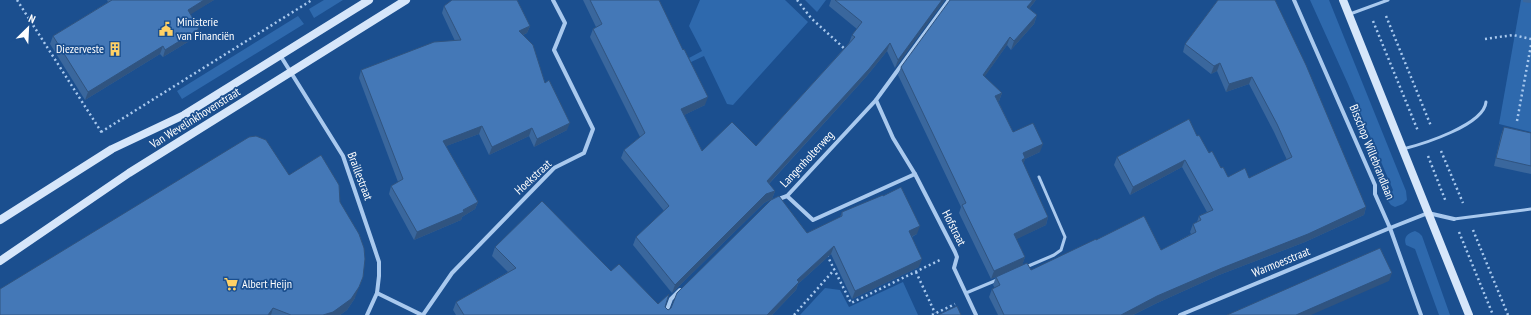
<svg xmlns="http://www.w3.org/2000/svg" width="1531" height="315" viewBox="0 0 1531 315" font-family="'PT Sans Narrow',sans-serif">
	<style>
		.green { fill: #2e69ad }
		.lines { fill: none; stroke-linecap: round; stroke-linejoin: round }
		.path { stroke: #a9c9ee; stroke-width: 2.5; stroke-dasharray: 2 3; stroke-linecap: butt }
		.service { stroke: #a9c9ee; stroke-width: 3 }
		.minor { stroke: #a9c9ee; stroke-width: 4 }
		.secondary { stroke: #d6e6fa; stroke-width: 8 }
		.wall { fill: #3a679d }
		.shaded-wall { fill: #305480 }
		.building { fill: #4478b7; stroke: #305480 }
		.labels { text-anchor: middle; stroke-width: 3.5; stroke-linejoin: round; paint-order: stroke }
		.poi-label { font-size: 12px; fill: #fff; stroke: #1b4f8f; text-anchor: start }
		.street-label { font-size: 12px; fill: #fff; stroke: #1b4f8f }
	</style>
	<rect width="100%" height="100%" fill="#1b4f8f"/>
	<g class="green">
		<path d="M 324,0 L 343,0 L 314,18 L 309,9 Z"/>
		<path d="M 700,0 L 785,0 L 808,22 L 733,105 L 727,104 L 704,56 L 691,62 L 689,58 L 702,51 L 689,26 Z"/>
		<path d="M 805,0 L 826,0 L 817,12 Z"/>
		<path d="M 1310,0 L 1329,0 L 1406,191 L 1407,200 L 1403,204 L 1395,207 L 1391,205 L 1388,201 L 1393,190 L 1348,84 Z"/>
		<path d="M 1521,0 L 1531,0 L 1531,132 L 1499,124 Z"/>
		<path d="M 298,16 L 304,24 L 182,99 L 177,91 Z"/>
		<path d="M 1415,231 L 1419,233 L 1422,236 L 1450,315 L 1439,315 L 1415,249 L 1406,245 C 1403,237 1408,233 1415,231 Z"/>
		<path d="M 903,282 L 918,315 L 800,315 L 825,288 L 840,290 L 849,307 Z"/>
	</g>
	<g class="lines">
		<g class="path">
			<path d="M 17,0 L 102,133"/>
			<path d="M 797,0 L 811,18 L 846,50"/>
			<path d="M 1386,16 L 1431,126"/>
			<path d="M 1373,21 L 1418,131"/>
			<path d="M 1485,39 L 1513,35 L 1531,39"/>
			<path d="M 1517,121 L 1531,45"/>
			<path d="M 101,132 L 312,0"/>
			<path d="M 1441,151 L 1463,203"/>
			<path d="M 1428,156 L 1446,202"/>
			<path d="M 1473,230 L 1508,315"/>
			<path d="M 1459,232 L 1493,315"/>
			<path d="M 827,255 L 851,303 L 940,260"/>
			<path d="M 916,272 L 935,313"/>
			<path d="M 794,315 L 834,270"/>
			<path d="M 932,315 L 955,304"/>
		</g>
		<g class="service">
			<path d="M 1350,14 L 1388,0"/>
			<path d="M 1403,149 C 1423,144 1484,125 1486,102"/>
			<path d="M 1454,219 L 1531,209"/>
			<path d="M 1026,267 L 1054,255 L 1061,250 L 1065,237 L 1039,177"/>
			<path d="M 966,293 L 997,280"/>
		</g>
		<g class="minor">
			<path d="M 1294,0 L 1375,185 L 1375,194 L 1390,228 L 1421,315"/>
			<path d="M 280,55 L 343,156 L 374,247 L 379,262 L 379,276 L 377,293 L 367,315"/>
			<path d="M 876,100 L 893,138 L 915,174 L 955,252 L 957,257 L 954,268 L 976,315"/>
			<path d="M 787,196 L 813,220 L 915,174"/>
			<path d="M 776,200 L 787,196 L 876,100 L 949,0"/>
			<path d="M 377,293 L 422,315"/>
			<path d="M 423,315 L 452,273 L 554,168 L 584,153 L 593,129 L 554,50 L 565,23 L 553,0"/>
			<path d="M 665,315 L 671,299 L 680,290"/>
			<path d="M 1180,315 L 1390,228 L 1428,213 L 1454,219"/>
		</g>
		<g class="secondary">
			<path d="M 1343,0 L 1469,315"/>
			<path d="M 0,220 L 112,149 L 184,115 L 369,0"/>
			<path d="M 0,261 L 129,173 L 406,0"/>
		</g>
	</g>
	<g class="wall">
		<path d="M 107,0 L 214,0 L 190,14 L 196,37 L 163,57 L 160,54 L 85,100 L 50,44 L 53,36 L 108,2 Z"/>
		<path d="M 583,0 L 659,0 L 705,105 L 684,115 L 702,151 L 756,146 L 849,43 L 852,35 L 857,29 L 829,6 L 831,0 L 945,0 L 895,68 L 887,51 L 866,77 L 769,184 L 775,191 L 772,199 L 764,203 L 672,293 L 633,245 L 636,237 L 664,211 L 621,158 L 624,150 L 640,137 L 590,37 L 593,29 L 596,27 Z"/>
		<path d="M 1036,0 L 1029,9 L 1037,15 L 1034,24 L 1011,50 L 1007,45 L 984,77 L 1002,93 L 999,101 L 998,101 L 1013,132 L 1040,152 L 1025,159 L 1023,164 L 1048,217 L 1046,225 L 1016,239 L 1025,257 L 1022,265 L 1031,270 L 1096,240 L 1161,250 L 1191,234 L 1190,232 L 1193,224 L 1197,222 L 1199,216 L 1207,212 L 1182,167 L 1130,195 L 1114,165 L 1117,157 L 1197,136 L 1209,153 L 1228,177 L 1249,178 L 1287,160 L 1274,132 L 1249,84 L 1226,92 L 1217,71 L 1211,74 L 1183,52 L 1185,44 L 1218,0 L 1366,207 L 1364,215 L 1305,242 L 1219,275 L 1155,304 L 1133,315 L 998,315 L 989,297 L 992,289 L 995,288 L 993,285 L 996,277 L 991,279 L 959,213 L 961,207 L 898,75 L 901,67 Z"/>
		<path d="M 1523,0 L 1531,0 L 1531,3 L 1523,2 Z"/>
		<path d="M 444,6 L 530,26 L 527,33 L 523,35 L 567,130 L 534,147 L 529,136 L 489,155 L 479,134 L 446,146 L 478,202 L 475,209 L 462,217 L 461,220 L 414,240 L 389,194 L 391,186 L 398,182 L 359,78 L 361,70 L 455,41 L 442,13 Z"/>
		<path d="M 1504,127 L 1531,133 L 1531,174 L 1494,166 L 1501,135 Z"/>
		<path d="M 289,175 L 340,202 L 355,298 L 347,310 L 340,315 L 0,315 Z"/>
		<path d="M 883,196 L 917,234 L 912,237 L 919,267 L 852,299 L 831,254 L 798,284 L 796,290 L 772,315 L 456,315 L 453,310 L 456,302 L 508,272 L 492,256 L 495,247 L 611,271 L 658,304 L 665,307 L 668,310 L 807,233 L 840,217 L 842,212 Z"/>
	</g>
	<g class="shaded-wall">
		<path d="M 204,0 L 214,0 L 185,18 L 188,10 Z"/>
		<path d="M 942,0 L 945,0 L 895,68 L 898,60 Z"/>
		<path d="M 1033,0 L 1036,0 L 1024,15 L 1027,7 Z"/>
		<path d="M 1037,15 L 1034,24 L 1011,50 L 1014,41 Z"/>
		<path d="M 530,26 L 527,33 L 516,38 L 519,31 Z"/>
		<path d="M 199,29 L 196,37 L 163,57 L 165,50 Z"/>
		<path d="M 1010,37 L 1007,45 L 980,83 L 983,75 Z"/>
		<path d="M 890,43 L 887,51 L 866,77 L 764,189 L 767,181 Z"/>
		<path d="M 163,46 L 160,54 L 85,100 L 88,92 Z"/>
		<path d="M 1220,63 L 1217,71 L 1211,74 L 1214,66 Z"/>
		<path d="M 1252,77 L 1249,84 L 1226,92 L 1229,84 Z"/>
		<path d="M 1002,93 L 999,101 L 992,104 L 995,96 Z"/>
		<path d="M 708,97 L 705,105 L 678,118 L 681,109 Z"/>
		<path d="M 570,123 L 567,130 L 534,147 L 537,139 Z"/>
		<path d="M 482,126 L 479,134 L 441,148 L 443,141 Z"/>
		<path d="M 532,128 L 529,136 L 489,155 L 492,147 Z"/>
		<path d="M 1043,144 L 1040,152 L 1025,159 L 1023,166 L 1019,168 L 1023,153 Z"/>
		<path d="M 1185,160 L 1182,167 L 1130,195 L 1133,187 Z"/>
		<path d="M 775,191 L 772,199 L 764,203 L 672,293 L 675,285 L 766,194 Z"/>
		<path d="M 478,202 L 475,209 L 462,217 L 461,220 L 414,240 L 417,232 L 463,210 Z"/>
		<path d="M 1366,207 L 1364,215 L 1305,242 L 1219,275 L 1155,304 L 1133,315 L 1121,315 L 1157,296 L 1222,268 Z"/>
		<path d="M 1048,217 L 1046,225 L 1011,242 L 1014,234 Z"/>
		<path d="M 920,226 L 917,234 L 906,239 L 909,231 Z"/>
		<path d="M 834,246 L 831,254 L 798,284 L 796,290 L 772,315 L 767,315 L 797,280 Z"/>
		<path d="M 1025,257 L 1022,266 L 991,279 L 994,271 Z"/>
		<path d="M 922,259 L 919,267 L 852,299 L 855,291 Z"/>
		<path d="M 1392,273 L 1389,281 L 1311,315 L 1296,315 Z"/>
		<path d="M 363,277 L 355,298 L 347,310 L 340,315 L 323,315 Z"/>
		<path d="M 273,308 L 271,315 L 268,315 Z"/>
	</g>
	<g class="building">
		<path d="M 112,0 L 204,0 L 188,10 L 199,29 L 165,50 L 163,46 L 88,92 L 53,36 Z"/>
		<path d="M 452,0 L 517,0 L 530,26 L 519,31 L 533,45 L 545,83 L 549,80 L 570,123 L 537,139 L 532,128 L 492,147 L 482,126 L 443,141 L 478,202 L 463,210 L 464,212 L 417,232 L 391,186 L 403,179 L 361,70 L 434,42 L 461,40 L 444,6 Z"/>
		<path d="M 590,0 L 659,0 L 683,50 L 684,49 L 708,97 L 681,109 L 702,151 L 732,122 L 756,146 L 855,37 L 852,35 L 862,22 L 835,0 L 942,0 L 898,60 L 890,43 L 869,69 L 767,181 L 775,191 L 766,194 L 675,285 L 636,237 L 669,206 L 624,150 L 645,133 L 593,29 L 602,24 Z"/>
		<path d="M 950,0 L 1033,0 L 1027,7 L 1037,15 L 1014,41 L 1010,37 L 983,75 L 1002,93 L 995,96 L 1013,132 L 1033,123 L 1043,144 L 1023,153 L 1025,158 L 1022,160 L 1048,217 L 1014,234 L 1025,257 L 994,271 L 962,205 L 966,203 L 901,67 Z"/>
		<path d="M 1218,0 L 1275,0 L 1306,65 L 1366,207 L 1308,234 L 1222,268 L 1157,296 L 1121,315 L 1004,315 L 992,289 L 1000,285 L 996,277 L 1027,263 L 1031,270 L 1096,239 L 1096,240 L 1144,216 L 1161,250 L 1196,232 L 1193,224 L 1201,220 L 1199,216 L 1213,210 L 1185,160 L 1133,187 L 1117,157 L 1189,119 L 1197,136 L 1199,135 L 1209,153 L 1212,151 L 1221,168 L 1223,167 L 1228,177 L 1245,168 L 1249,178 L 1292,157 L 1277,124 L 1252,77 L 1229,84 L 1220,63 L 1214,66 L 1185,44 Z"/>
		<path d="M 1504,127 L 1531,133 L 1531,166 L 1496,158 Z"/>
		<path d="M 256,136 L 266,140 L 289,175 L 321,155 L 339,185 L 340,202 L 359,234 L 364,248 L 365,259 L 363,277 L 359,287 L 351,299 L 333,312 L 323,315 L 291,315 L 273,308 L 268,315 L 0,315 L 0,289 L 249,137 Z"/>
		<path d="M 901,187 L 920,226 L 909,231 L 922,259 L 855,291 L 834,246 L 797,280 L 799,282 L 767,315 L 464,315 L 456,302 L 516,268 L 495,247 L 542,201 L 611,271 L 619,264 L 658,304 L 669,294 L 665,307 L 668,310 L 671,308 L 677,293 L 771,200 L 779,196 L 807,233 L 842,216 L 842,212 L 883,195 L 883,196 Z"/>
		<path d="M 1380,248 L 1392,273 L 1296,315 L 1227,315 Z"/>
		<path d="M 957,306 L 961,315 L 938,315 Z"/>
	</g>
	<defs>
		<symbol id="civic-bare" viewBox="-9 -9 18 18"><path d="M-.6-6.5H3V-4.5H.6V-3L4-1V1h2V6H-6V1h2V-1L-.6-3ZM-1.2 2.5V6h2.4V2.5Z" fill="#ffd166" stroke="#1b4f8f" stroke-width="2.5" paint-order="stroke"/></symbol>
		<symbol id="building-bare" viewBox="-9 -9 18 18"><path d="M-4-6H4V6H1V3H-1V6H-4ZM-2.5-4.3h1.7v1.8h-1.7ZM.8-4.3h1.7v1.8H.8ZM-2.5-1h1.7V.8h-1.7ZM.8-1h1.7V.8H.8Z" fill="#ffd166" stroke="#1b4f8f" stroke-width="2.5" paint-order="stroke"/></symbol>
		<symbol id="supermarket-bare" viewBox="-9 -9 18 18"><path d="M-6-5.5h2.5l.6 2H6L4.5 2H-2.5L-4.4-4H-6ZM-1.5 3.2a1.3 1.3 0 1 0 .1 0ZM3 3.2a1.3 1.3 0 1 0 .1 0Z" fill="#ffd166" stroke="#1b4f8f" stroke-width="2.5" paint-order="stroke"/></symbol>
	</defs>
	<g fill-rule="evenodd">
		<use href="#civic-bare" x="156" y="19" width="20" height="20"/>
		<use href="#building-bare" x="105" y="39" width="20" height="20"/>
		<use href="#supermarket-bare" x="221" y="274" width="20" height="20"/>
	</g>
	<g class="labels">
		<g class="poi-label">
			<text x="177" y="26">Ministerie<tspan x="177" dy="14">van Financiën</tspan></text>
			<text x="104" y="53" text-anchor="end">Diezerveste</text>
			<text x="242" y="288">Albert Heijn</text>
		</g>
		<g class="street-label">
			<text transform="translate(195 118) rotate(-32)" y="4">Van Wevelinkhovenstraat</text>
			<text transform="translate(1372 152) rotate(68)" y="4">Bisschop Willebrandlaan</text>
			<text transform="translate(807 159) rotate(-47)" y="4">Langenholterweg</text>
			<text transform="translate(360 176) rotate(69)" y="4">Braillestraat</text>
			<text transform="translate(533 177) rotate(-43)" y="4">Hoekstraat</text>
			<text transform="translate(954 228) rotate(63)" y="4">Hofstraat</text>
			<text transform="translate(1281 262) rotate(-22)" y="4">Warmoesstraat</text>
		</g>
	</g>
	<g transform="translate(28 28) rotate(24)" stroke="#1b4f8f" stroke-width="3" paint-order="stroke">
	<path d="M0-3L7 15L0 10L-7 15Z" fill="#ffffff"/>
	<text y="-6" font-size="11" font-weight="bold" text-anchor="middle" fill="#ffffff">N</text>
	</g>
</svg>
